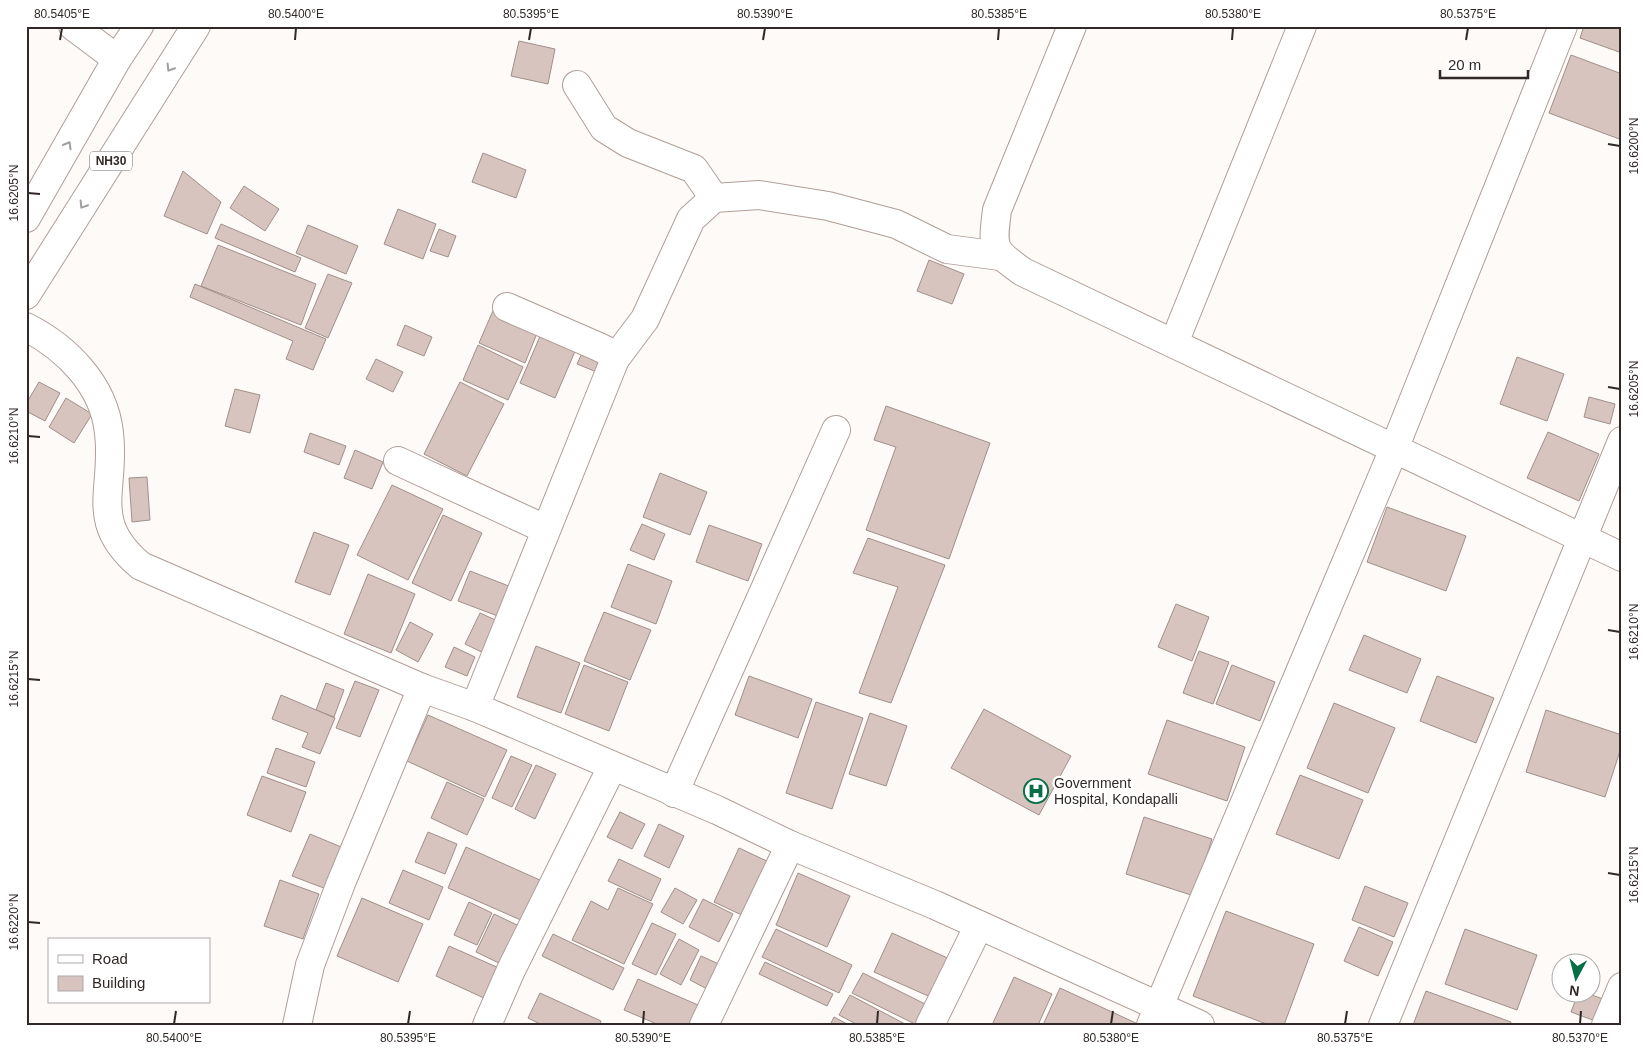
<svg xmlns="http://www.w3.org/2000/svg" width="1648" height="1051" viewBox="0 0 1648 1051" font-family="Arial,sans-serif">
	<style>
		.building { fill: #d7c4be; stroke: #a08f89 }
		.lines { fill: none; stroke-linecap: round; stroke-linejoin: round }
		.minor-casing { stroke: #b09e98; stroke-width: 30 }
		.highway-casing { stroke: #b09e98; stroke-width: 30 }
		.minor { stroke: #fff; stroke-width: 28 }
		.highway { stroke: #fff; stroke-width: 28 }
		.oneway { stroke: #a29f9e }
		.ticks { fill: none; stroke: #312927; stroke-width: 2 }
		.labels { text-anchor: middle; stroke-width: 4.5; stroke-linejoin: round; paint-order: stroke }
		.shield { fill: #fff; stroke: #6f6968; stroke-width: 1 }
		.shield-label { font-size: 12px; font-weight: bold; fill: #312927 }
		.poi-label { font-size: 14px; fill: #312927; stroke: #fff; text-anchor: start }
		.neatline { fill: none; stroke: #312927; stroke-width: 2 }
		.ticks-label { font-size: 12px; text-anchor: middle; fill: #312927 }
	</style>
	<rect width="100%" height="100%" fill="#fefaf8"/>
	<g class="building">
		<path d="M 1584,26 L 1622,26 L 1622,53 L 1580,38 Z"/>
		<path d="M 519,41 L 555,49 L 548,84 L 511,76 Z"/>
		<path d="M 1571,55 L 1622,74 L 1622,140 L 1549,113 Z"/>
		<path d="M 483,153 L 526,170 L 516,198 L 472,182 Z"/>
		<path d="M 183,171 L 221,202 L 207,234 L 164,216 Z"/>
		<path d="M 244,186 L 279,209 L 265,231 L 230,208 Z"/>
		<path d="M 398,209 L 436,224 L 423,259 L 384,244 Z"/>
		<path d="M 221,224 L 301,258 L 295,272 L 215,238 Z"/>
		<path d="M 308,225 L 358,246 L 346,274 L 296,253 Z"/>
		<path d="M 439,229 L 456,236 L 448,257 L 430,251 Z"/>
		<path d="M 218,245 L 316,284 L 301,325 L 201,286 Z"/>
		<path d="M 929,260 L 964,274 L 952,304 L 917,291 Z"/>
		<path d="M 328,274 L 352,283 L 328,338 L 305,328 Z"/>
		<path d="M 195,284 L 326,339 L 313,370 L 286,359 L 293,341 L 190,297 Z"/>
		<path d="M 495,306 L 540,326 L 525,363 L 479,343 Z"/>
		<path d="M 405,325 L 432,337 L 424,356 L 397,345 Z"/>
		<path d="M 541,334 L 576,349 L 555,398 L 520,383 Z"/>
		<path d="M 478,345 L 523,367 L 508,400 L 463,380 Z"/>
		<path d="M 583,351 L 610,361 L 604,375 L 577,364 Z"/>
		<path d="M 1517,357 L 1564,374 L 1547,421 L 1500,404 Z"/>
		<path d="M 376,359 L 403,372 L 393,392 L 366,379 Z"/>
		<path d="M 39,382 L 60,393 L 45,421 L 26,411 L 26,404 Z"/>
		<path d="M 460,382 L 504,404 L 467,476 L 424,454 Z"/>
		<path d="M 235,389 L 260,395 L 250,433 L 225,426 Z"/>
		<path d="M 1589,397 L 1615,404 L 1610,424 L 1584,417 Z"/>
		<path d="M 66,398 L 92,414 L 74,443 L 49,427 Z"/>
		<path d="M 886,406 L 990,443 L 949,559 L 866,530 L 896,447 L 874,440 Z"/>
		<path d="M 1548,432 L 1599,454 L 1579,501 L 1527,478 Z"/>
		<path d="M 310,433 L 346,446 L 339,465 L 304,452 Z"/>
		<path d="M 355,450 L 383,462 L 372,489 L 344,478 Z"/>
		<path d="M 660,473 L 707,492 L 690,535 L 643,517 Z"/>
		<path d="M 147,477 L 150,520 L 132,522 L 129,478 Z"/>
		<path d="M 392,485 L 443,509 L 408,580 L 357,555 Z"/>
		<path d="M 1387,507 L 1466,536 L 1446,591 L 1367,562 Z"/>
		<path d="M 443,515 L 482,533 L 451,601 L 412,583 Z"/>
		<path d="M 642,524 L 665,534 L 654,560 L 630,550 Z"/>
		<path d="M 709,525 L 762,544 L 748,581 L 696,562 Z"/>
		<path d="M 314,532 L 349,545 L 330,595 L 295,582 Z"/>
		<path d="M 868,538 L 945,565 L 891,703 L 859,693 L 898,587 L 853,573 Z"/>
		<path d="M 628,564 L 672,581 L 656,624 L 611,607 Z"/>
		<path d="M 470,571 L 514,588 L 503,618 L 458,601 Z"/>
		<path d="M 368,574 L 415,594 L 391,653 L 344,634 Z"/>
		<path d="M 1176,604 L 1209,617 L 1192,661 L 1158,647 Z"/>
		<path d="M 604,612 L 651,630 L 630,680 L 584,661 Z"/>
		<path d="M 480,613 L 502,623 L 488,655 L 465,644 Z"/>
		<path d="M 410,622 L 433,634 L 418,662 L 396,650 Z"/>
		<path d="M 1364,635 L 1421,659 L 1407,693 L 1349,670 Z"/>
		<path d="M 536,646 L 580,663 L 561,713 L 517,697 Z"/>
		<path d="M 454,647 L 475,657 L 467,676 L 445,667 Z"/>
		<path d="M 1199,651 L 1229,662 L 1213,704 L 1183,693 Z"/>
		<path d="M 584,665 L 628,682 L 609,731 L 565,714 Z"/>
		<path d="M 1232,665 L 1275,682 L 1260,721 L 1216,704 Z"/>
		<path d="M 749,676 L 812,699 L 798,738 L 735,715 Z"/>
		<path d="M 1437,676 L 1494,698 L 1476,743 L 1420,721 Z"/>
		<path d="M 355,681 L 379,690 L 360,737 L 336,728 Z"/>
		<path d="M 326,683 L 344,690 L 334,717 L 316,710 Z"/>
		<path d="M 281,695 L 335,718 L 320,754 L 302,747 L 308,733 L 272,719 Z"/>
		<path d="M 816,702 L 863,718 L 832,809 L 786,793 Z"/>
		<path d="M 1334,703 L 1395,728 L 1368,793 L 1307,768 Z"/>
		<path d="M 984,709 L 1071,756 L 1039,815 L 951,768 Z"/>
		<path d="M 1546,710 L 1622,735 L 1622,745 L 1605,797 L 1526,772 Z"/>
		<path d="M 870,713 L 907,726 L 886,786 L 849,774 Z"/>
		<path d="M 428,715 L 507,750 L 485,797 L 407,761 Z"/>
		<path d="M 1167,720 L 1245,747 L 1227,801 L 1148,774 Z"/>
		<path d="M 276,748 L 315,762 L 306,787 L 267,773 Z"/>
		<path d="M 511,756 L 532,765 L 512,807 L 492,798 Z"/>
		<path d="M 536,765 L 556,774 L 535,819 L 515,809 Z"/>
		<path d="M 1300,775 L 1363,800 L 1339,859 L 1276,834 Z"/>
		<path d="M 262,776 L 306,792 L 291,832 L 247,815 Z"/>
		<path d="M 447,782 L 484,799 L 467,835 L 431,818 Z"/>
		<path d="M 620,812 L 645,824 L 632,849 L 607,837 Z"/>
		<path d="M 1144,817 L 1212,839 L 1194,896 L 1126,874 Z"/>
		<path d="M 659,824 L 684,836 L 669,868 L 644,856 Z"/>
		<path d="M 428,832 L 457,844 L 445,874 L 415,862 Z"/>
		<path d="M 310,834 L 346,849 L 329,890 L 292,876 Z"/>
		<path d="M 466,847 L 542,881 L 523,921 L 448,888 Z"/>
		<path d="M 739,848 L 771,863 L 746,917 L 714,902 Z"/>
		<path d="M 619,859 L 661,879 L 651,901 L 608,881 Z"/>
		<path d="M 403,870 L 443,887 L 429,920 L 389,903 Z"/>
		<path d="M 798,873 L 850,896 L 827,947 L 776,925 Z"/>
		<path d="M 280,880 L 319,894 L 303,939 L 264,926 Z"/>
		<path d="M 1365,886 L 1408,903 L 1394,937 L 1352,920 Z"/>
		<path d="M 618,888 L 653,904 L 624,964 L 572,940 L 591,901 L 608,910 Z"/>
		<path d="M 675,888 L 697,900 L 683,924 L 661,912 Z"/>
		<path d="M 362,898 L 423,924 L 398,982 L 337,956 Z"/>
		<path d="M 703,899 L 733,914 L 719,942 L 689,927 Z"/>
		<path d="M 469,902 L 492,913 L 477,945 L 454,935 Z"/>
		<path d="M 1226,911 L 1314,944 L 1284,1025 L 1269,1025 L 1193,996 Z"/>
		<path d="M 494,914 L 519,926 L 501,964 L 476,952 Z"/>
		<path d="M 652,923 L 676,934 L 656,975 L 632,964 Z"/>
		<path d="M 1359,927 L 1393,942 L 1378,976 L 1344,961 Z"/>
		<path d="M 776,929 L 852,965 L 839,993 L 762,957 Z"/>
		<path d="M 1465,929 L 1537,955 L 1517,1010 L 1445,984 Z"/>
		<path d="M 892,933 L 952,960 L 935,999 L 874,972 Z"/>
		<path d="M 553,934 L 624,968 L 613,990 L 542,956 Z"/>
		<path d="M 679,939 L 699,950 L 681,985 L 660,974 Z"/>
		<path d="M 449,946 L 499,968 L 486,999 L 436,976 Z"/>
		<path d="M 701,956 L 721,965 L 709,990 L 690,980 Z"/>
		<path d="M 765,962 L 833,994 L 827,1006 L 759,974 Z"/>
		<path d="M 863,973 L 925,1004 L 915,1024 L 852,993 Z"/>
		<path d="M 1014,977 L 1052,994 L 1038,1025 L 992,1025 Z"/>
		<path d="M 638,979 L 698,1005 L 690,1025 L 659,1025 L 624,1010 Z"/>
		<path d="M 1060,988 L 1138,1024 L 1043,1025 Z"/>
		<path d="M 1426,991 L 1511,1022 L 1510,1025 L 1413,1025 Z"/>
		<path d="M 540,993 L 601,1021 L 600,1025 L 542,1025 L 528,1018 Z"/>
		<path d="M 1578,994 L 1589,994 L 1606,1000 L 1598,1022 L 1571,1012 Z"/>
		<path d="M 850,995 L 907,1025 L 858,1025 L 839,1015 Z"/>
		<path d="M 834,1017 L 849,1025 L 830,1025 Z"/>
	</g>
	<g class="lines">
		<defs>
			<g id="minor">
				<path d="M 73,26 L 117,59"/>
				<path d="M 1072,26 L 997,210 C 992,249 992,250 1023,272 L 1622,557"/>
				<path d="M 577,85 L 604,128 L 628,143 L 694,169 L 714,198"/>
				<path d="M 26,327 C 67,348 104,385 109,433 C 116,490 87,521 141,566 L 422,688 L 475,707 L 717,810 L 790,845 L 935,905 L 1200,1025"/>
				<path d="M 1174,343 L 1302,26"/>
				<path d="M 615,359 L 645,319 L 691,219 L 714,198 L 759,195 L 828,206 L 896,224 L 947,249 L 1000,256"/>
				<path d="M 398,461 L 545,529"/>
				<path d="M 475,707 L 615,359 L 609,352 L 599,347 L 507,307"/>
				<path d="M 674,793 L 836,430"/>
				<path d="M 297,1025 L 310,965 L 341,883 L 422,688"/>
				<path d="M 487,1025 L 511,970 L 612,767"/>
				<path d="M 704,1025 L 790,845"/>
				<path d="M 930,1025 L 979,925"/>
				<path d="M 1151,1025 L 1394,449 L 1563,26"/>
				<path d="M 1383,1025 L 1622,441"/>
				<path d="M 1606,1025 L 1622,987"/>
			</g>
			<g id="highway">
				<path d="M 26,218 L 117,59 L 139,26"/>
				<path d="M 26,295 L 196,26"/>
			</g>
		</defs>
		<use href="#minor" class="minor-casing"/>
		<use href="#highway" class="highway-casing"/>
		<use href="#minor" class="minor"/>
		<use href="#highway" class="highway"/>
	</g>
	<defs><path id="oneway-chevron" d="M-2-3.5L2.5 0L-2 3.5" fill="none" stroke-width="1.6" stroke-linecap="round" stroke-linejoin="round" transform="scale(1.25)"/></defs>
	<g class="oneway">
		<use href="#oneway-chevron" transform="translate(170 68) rotate(122)"/>
		<use href="#oneway-chevron" transform="translate(68 145) rotate(-60)"/>
		<use href="#oneway-chevron" transform="translate(83 205) rotate(122)"/>
	</g>
	<path class="ticks" d="M 60,40 L 62,28M 295,40 L 296,28M 529,40 L 531,28M 763,40 L 765,28M 998,40 L 999,28M 1232,40 L 1233,28M 1466,40 L 1468,28M 1608,144 L 1620,146M 28,193 L 40,194M 1608,387 L 1620,389M 28,436 L 40,437M 1608,630 L 1620,632M 28,679 L 40,680M 1608,873 L 1620,875M 28,922 L 40,923M 174,1024 L 176,1011M 408,1024 L 410,1011M 643,1024 L 644,1011M 877,1024 L 878,1011M 1111,1024 L 1113,1011M 1345,1024 L 1347,1011M 1580,1024 L 1581,1011"/>
	<defs>
		<symbol id="hospital-ring" viewBox="-11 -11 22 22"><circle r="9.5" fill="#fff" stroke="#076f46" stroke-width="1.5"/><path d="M-5-5h3v3.5h4V-5h3V5h-3V1.5h-4V5h-3Z" fill="#076f46"/></symbol>
	</defs>
	<g fill-rule="evenodd">
		<use href="#hospital-ring" x="1022" y="777" width="28" height="28"/>
	</g>
	<g class="labels">
		<rect class="shield" x="90" y="151.5" width="42" height="19" rx="4"/>
		<g class="shield-label">
			<text x="111" y="165">NH30</text>
		</g>
		<g class="poi-label">
			<text x="1054" y="788">Government<tspan x="1054" dy="16">Hospital, Kondapalli</tspan></text>
		</g>
	</g>
	<rect width="1648" height="1051" fill="none" stroke="#ffffff" stroke-width="55"/>
	<rect x="48" y="938" width="162" height="65" fill="#ffffff" stroke="#ada9a9"/>
	<rect x="58" y="955" width="25" height="8" fill="#ffffff" stroke="#ada9a9"/>
	<text x="92" y="964" font-size="15" fill="#312927">Road</text>
	<rect x="58" y="976" width="25" height="15" fill="#d7c4be" stroke="#ada9a9"/>
	<text x="92" y="988" font-size="15" fill="#312927">Building</text>
	<g transform="translate(1576 978) rotate(187)"><circle r="24" fill="#ffffff" stroke="#ada9a9"/>
	<path d="M0-4L9 19L0 12L-9 19Z" fill="#076f46"/>
	<text y="-8" font-size="14" font-weight="bold" text-anchor="middle" fill="#312927">N</text>
	</g>
	<path d="M1440 70v8h88v-8" fill="none" stroke="#312927" stroke-width="2.5"/>
	<text x="1448" y="70" font-size="15" fill="#312927" stroke="#ffffff" stroke-width="4" paint-order="stroke">20 m</text>
	<rect x="28" y="28" width="1592" height="996" class="neatline"/>
	<g class="ticks-label">
		<text x="62" y="18">80.5405°E</text>
		<text x="296" y="18">80.5400°E</text>
		<text x="531" y="18">80.5395°E</text>
		<text x="765" y="18">80.5390°E</text>
		<text x="999" y="18">80.5385°E</text>
		<text x="1233" y="18">80.5380°E</text>
		<text x="1468" y="18">80.5375°E</text>
		<text transform="translate(1634 146) rotate(-90)" y="4">16.6200°N</text>
		<text transform="translate(14 193) rotate(-90)" y="4">16.6205°N</text>
		<text transform="translate(1634 389) rotate(-90)" y="4">16.6205°N</text>
		<text transform="translate(14 436) rotate(-90)" y="4">16.6210°N</text>
		<text transform="translate(1634 632) rotate(-90)" y="4">16.6210°N</text>
		<text transform="translate(14 679) rotate(-90)" y="4">16.6215°N</text>
		<text transform="translate(1634 875) rotate(-90)" y="4">16.6215°N</text>
		<text transform="translate(14 922) rotate(-90)" y="4">16.6220°N</text>
		<text x="174" y="1042">80.5400°E</text>
		<text x="408" y="1042">80.5395°E</text>
		<text x="643" y="1042">80.5390°E</text>
		<text x="877" y="1042">80.5385°E</text>
		<text x="1111" y="1042">80.5380°E</text>
		<text x="1345" y="1042">80.5375°E</text>
		<text x="1580" y="1042">80.5370°E</text>
	</g>
</svg>
